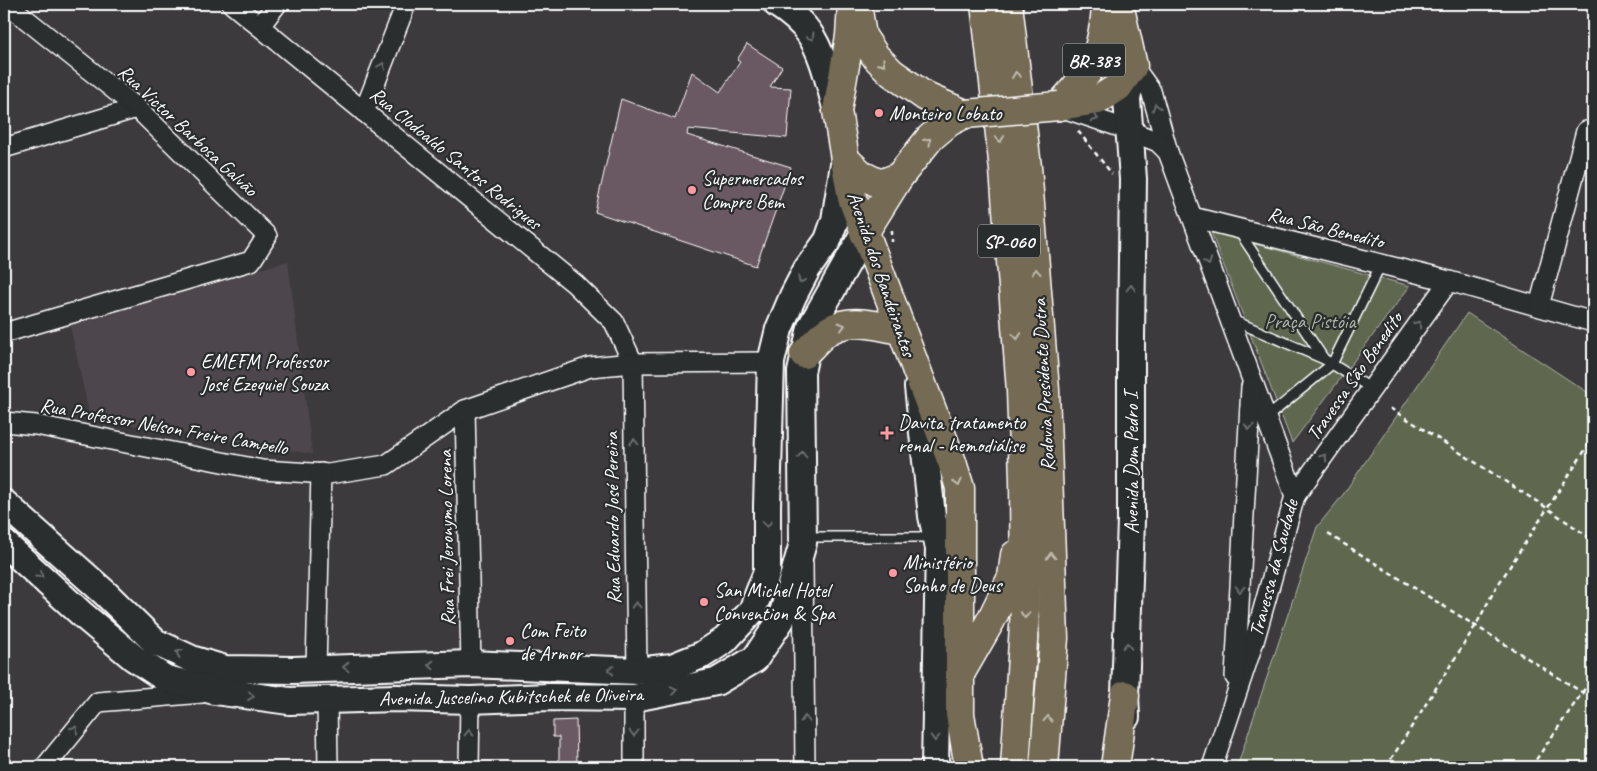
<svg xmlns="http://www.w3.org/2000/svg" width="1597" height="771" viewBox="0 0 1597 771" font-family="Caveat,sans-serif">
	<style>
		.built { fill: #4e474d }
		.green { fill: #5e684f; stroke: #aeb4a7 }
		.building { fill: #6a5962; stroke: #fff }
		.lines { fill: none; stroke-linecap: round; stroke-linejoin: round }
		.lane-casing { stroke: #fff; stroke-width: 12 }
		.street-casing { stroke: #fff; stroke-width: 22 }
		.secondary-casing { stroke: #fff; stroke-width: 30 }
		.primary-casing { stroke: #fff; stroke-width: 31 }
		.highway-casing { stroke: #fff; stroke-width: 31 }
		.path { stroke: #fff; stroke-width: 2.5; stroke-dasharray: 5 4; stroke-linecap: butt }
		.lane { stroke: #2a2d2e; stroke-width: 9 }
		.street { stroke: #2a2d2e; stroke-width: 19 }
		.secondary { stroke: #2a2d2e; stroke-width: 26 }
		.primary { stroke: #756b52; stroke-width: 28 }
		.highway { stroke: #756b52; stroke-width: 28 }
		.primary-bridge-casing { stroke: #fff; stroke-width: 31; stroke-linecap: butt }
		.primary-bridge { stroke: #756b52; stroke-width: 28 }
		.oneway { stroke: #6a6c6d }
		.oneway2 { stroke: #c1bcb1 }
		.poi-dot { fill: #ff9aa2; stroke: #2a2d2e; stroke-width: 2 }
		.labels { text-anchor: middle; stroke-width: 4.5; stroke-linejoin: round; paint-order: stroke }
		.shield { fill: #2a2d2e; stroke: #bfc0c0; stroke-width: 1 }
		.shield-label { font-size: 19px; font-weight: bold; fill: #fff }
		.poi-label { font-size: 20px; fill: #fff; stroke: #2a2d2e; text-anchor: start }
		.street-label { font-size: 20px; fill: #fff; stroke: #2a2d2e }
		.park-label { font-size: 20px; fill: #aeb4a7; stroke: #2a2d2e }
	</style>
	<rect width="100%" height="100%" fill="#3d3a3e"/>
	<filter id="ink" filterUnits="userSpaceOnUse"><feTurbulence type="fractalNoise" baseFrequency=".02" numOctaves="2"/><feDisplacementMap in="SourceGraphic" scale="10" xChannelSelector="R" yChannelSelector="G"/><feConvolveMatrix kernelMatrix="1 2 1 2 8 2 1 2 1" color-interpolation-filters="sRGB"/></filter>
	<g filter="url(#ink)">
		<path class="built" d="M 288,261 L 312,454 L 90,418 L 70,325 Z"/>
		<g class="green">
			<path d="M 1211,232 L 1410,286 L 1292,443 Z"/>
			<path d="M 1467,313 L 1593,396 L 1593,767 L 1237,767 L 1317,527 L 1342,496 Z"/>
		</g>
		<g class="building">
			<path d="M 747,44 L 782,67 L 770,87 L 791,88 L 787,138 L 688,129 L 687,135 L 791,167 L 756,266 L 595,212 L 621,99 L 675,119 L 692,72 L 720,92 L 740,62 L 737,60 Z"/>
			<path d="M 576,720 L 577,764 L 559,765 L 559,737 L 553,737 L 553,721 Z"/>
		</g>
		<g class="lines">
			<defs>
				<g id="lane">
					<path d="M 1238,230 L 1324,359 L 1372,389"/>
					<path d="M 1230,319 L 1324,359"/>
					<path d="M 1266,418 L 1332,364 L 1381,264"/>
					<path d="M 806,537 L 931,537"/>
				</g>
				<g id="street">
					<path d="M 232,4 L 575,284 L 614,322 L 633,363 L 637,671"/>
					<path d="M 260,26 L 277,4"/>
					<path d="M 1133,66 L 1151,91 L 1168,152 L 1295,496 L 1255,638 L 1212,767"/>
					<path d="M 1063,108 L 1123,128 L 1158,142 L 1168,152"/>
					<path d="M 364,112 L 406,4"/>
					<path d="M 4,148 L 137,108"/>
					<path d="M 1192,217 L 1449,281 L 1593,322"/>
					<path d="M 1539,306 L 1586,131"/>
					<path d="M 4,333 L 251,261 L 267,236 L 137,108 L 7,4"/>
					<path d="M 465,410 L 471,664"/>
					<path d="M 4,422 L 36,425 L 262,470 L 328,474 L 386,465 L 465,410 L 590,367 L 633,363 L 771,362"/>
					<path d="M 1295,496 L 1449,281"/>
					<path d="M 803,564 L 805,767"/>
					<path d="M 316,668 L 321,473"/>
					<path d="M 1235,677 L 1251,387"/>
					<path d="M 327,700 L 328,767"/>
					<path d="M 45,767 L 98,702 L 202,693"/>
					<path d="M 469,767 L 470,700"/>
					<path d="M 634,767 L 634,698"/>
				</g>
				<g id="secondary">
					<path d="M 777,4 C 789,12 801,21 809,33 C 824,54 830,87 837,111"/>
					<path d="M 918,387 L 932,516 L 939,548 L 935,767"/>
					<path d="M 4,503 L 105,593 L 155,642 L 194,660 L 225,669 L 293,670 L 471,664 L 637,671 L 672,667 L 702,655 L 725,640 L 752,611 L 767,572 L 767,506 L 771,362 L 779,329 L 793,296 L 807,269 L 828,240 L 835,220 L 844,164"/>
					<path d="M 4,543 L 84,616 L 134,658 L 166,679 L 215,691 L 289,701 L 397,698 L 470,700 L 550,697 L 634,698 L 716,682 L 755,659 L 781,620 L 803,543 L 801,372 L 811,327 L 864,233"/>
					<path d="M 1126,717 L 1125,695 L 1131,520 L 1131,337 L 1133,179 L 1127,99 L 1133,66"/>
				</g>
				<g id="primary">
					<path d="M 852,4 L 850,36 L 837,111 L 845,159 L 852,198 L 917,371"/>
					<path d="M 858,10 L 862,36 L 876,57 L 892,73 L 926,97 L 965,114"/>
					<path d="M 1059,106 L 1098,100 L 1118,87 L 1133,66 L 1119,4"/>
					<path d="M 1059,106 C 1071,93 1084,79 1093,64 C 1100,51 1106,19 1106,4"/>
					<path d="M 845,159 L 862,175 L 880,184 L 899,177"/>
					<path d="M 864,233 L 899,177 L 930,138 L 949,122 L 965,114"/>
					<path d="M 804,354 C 810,348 817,340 824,334 C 846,316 874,325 900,330"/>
				</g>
				<g id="highway">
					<path d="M 985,4 L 1004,170 L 1021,391 L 1024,479 L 1025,609 L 1015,767"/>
					<path d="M 1008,4 L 1027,167 L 1045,390 L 1054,638 L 1044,767"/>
					<path d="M 917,371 L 952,462 L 960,488 L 960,714 L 969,767"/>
					<path d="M 960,674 L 991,620 L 1012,577 L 1015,555"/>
					<path d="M 1115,767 L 1125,695"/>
				</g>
			</defs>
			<use href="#lane" class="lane-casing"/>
			<use href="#street" class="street-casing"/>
			<use href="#secondary" class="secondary-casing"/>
			<use href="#primary" class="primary-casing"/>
			<use href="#highway" class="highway-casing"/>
			<g class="path">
				<path d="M 1078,131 L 1112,174"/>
				<path d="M 892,230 L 892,242"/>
				<path d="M 1390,408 L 1547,508 L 1593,540"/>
				<path d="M 1328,534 L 1593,699"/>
				<path d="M 1386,767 L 1476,625 L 1494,591 L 1593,438"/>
				<path d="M 1531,767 L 1593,677"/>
			</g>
			<use href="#lane" class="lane"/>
			<use href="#street" class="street"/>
			<use href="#secondary" class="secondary"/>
			<use href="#primary" class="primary"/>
			<use href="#highway" class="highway"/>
			<defs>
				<path id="primary-bridge" d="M 965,114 L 1059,106"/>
			</defs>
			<use href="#primary-bridge" class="primary-bridge-casing"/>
			<use href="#primary-bridge" class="primary-bridge"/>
		</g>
		<defs><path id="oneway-chevron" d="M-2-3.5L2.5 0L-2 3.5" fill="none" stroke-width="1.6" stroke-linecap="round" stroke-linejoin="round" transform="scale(1.25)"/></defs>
		<g class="oneway">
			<use href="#oneway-chevron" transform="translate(811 37) rotate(59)"/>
			<use href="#oneway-chevron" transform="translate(382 66) rotate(-69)"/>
			<use href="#oneway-chevron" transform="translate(1156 107) rotate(-107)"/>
			<use href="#oneway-chevron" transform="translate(1095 118) rotate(19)"/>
			<use href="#oneway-chevron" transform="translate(1208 262) rotate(70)"/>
			<use href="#oneway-chevron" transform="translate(801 280) rotate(118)"/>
			<use href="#oneway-chevron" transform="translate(1131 288) rotate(-89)"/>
			<use href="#oneway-chevron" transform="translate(1418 324) rotate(-55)"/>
			<use href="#oneway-chevron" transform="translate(1249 427) rotate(93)"/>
			<use href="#oneway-chevron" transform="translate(634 442) rotate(-91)"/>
			<use href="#oneway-chevron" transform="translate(802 455) rotate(-91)"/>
			<use href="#oneway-chevron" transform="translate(1324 457) rotate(-55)"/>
			<use href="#oneway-chevron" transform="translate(767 524) rotate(89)"/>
			<use href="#oneway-chevron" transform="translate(40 575) rotate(42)"/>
			<use href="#oneway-chevron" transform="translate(1240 589) rotate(93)"/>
			<use href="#oneway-chevron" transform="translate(636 605) rotate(-91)"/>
			<use href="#oneway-chevron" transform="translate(1127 646) rotate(-88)"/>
			<use href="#oneway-chevron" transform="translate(179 653) rotate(-155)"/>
			<use href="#oneway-chevron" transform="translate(431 665) rotate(178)"/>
			<use href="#oneway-chevron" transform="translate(346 667) rotate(178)"/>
			<use href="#oneway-chevron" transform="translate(611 670) rotate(-177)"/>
			<use href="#oneway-chevron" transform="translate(674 690) rotate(-11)"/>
			<use href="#oneway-chevron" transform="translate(251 696) rotate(7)"/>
			<use href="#oneway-chevron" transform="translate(805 719) rotate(-91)"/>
			<use href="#oneway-chevron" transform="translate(75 729) rotate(-51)"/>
			<use href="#oneway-chevron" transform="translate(469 733) rotate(-89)"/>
			<use href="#oneway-chevron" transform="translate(634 733) rotate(90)"/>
			<use href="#oneway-chevron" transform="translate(935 738) rotate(91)"/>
		</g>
		<g class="oneway2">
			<use href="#oneway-chevron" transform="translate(882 63) rotate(45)"/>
			<use href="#oneway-chevron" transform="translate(1016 75) rotate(-97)"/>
			<use href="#oneway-chevron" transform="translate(1000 139) rotate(84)"/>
			<use href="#oneway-chevron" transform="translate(928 141) rotate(-48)"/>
			<use href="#oneway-chevron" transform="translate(1036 272) rotate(-95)"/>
			<use href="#oneway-chevron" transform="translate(842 326) rotate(-16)"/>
			<use href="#oneway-chevron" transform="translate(1017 336) rotate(85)"/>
			<use href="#oneway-chevron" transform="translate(958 483) rotate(76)"/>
			<use href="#oneway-chevron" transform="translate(1051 556) rotate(-92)"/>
			<use href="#oneway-chevron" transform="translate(1025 615) rotate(93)"/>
			<use href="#oneway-chevron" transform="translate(1048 719) rotate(-86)"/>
		</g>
	</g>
	<g class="poi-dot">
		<circle cx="879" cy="113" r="5"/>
		<circle cx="692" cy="190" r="5"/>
		<circle cx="191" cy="372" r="5"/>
		<path d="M884.5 425.5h5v5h5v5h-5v5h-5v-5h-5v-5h5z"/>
		<circle cx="893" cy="573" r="5"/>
		<circle cx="704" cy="602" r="5"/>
		<circle cx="510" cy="641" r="5"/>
	</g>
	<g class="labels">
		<g class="shield">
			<rect x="1063" y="43.5" width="62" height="33" rx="4"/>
			<rect x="978" y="224.5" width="62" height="33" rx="4"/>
		</g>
		<g class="shield-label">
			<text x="1094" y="67">BR-383</text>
			<text x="1009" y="248">SP-060</text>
		</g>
		<g class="poi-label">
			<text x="889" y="120">Monteiro Lobato</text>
			<text x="702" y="185">Supermercados<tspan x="702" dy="23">Compre Bem</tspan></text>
			<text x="201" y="368">EMEFM Professor<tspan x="201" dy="23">José Ezequiel Souza</tspan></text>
			<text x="898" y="429">Davita tratamento<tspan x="898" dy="23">renal - hemodiálise</tspan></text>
			<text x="903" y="569">Ministério<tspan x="903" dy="23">Sonho de Deus</tspan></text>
			<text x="714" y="597">San Michel Hotel<tspan x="714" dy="23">Convention &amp; Spa</tspan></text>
			<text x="520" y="637">Com Feito<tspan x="520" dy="23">de Armor</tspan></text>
		</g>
		<g class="street-label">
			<text transform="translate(188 130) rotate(43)" y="7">Rua Victor Barbosa Galvão</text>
			<text transform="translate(456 158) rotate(39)" y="7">Rua Clodoaldo Santos Rodrigues</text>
			<text transform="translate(1326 227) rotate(14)" y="7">Rua São Benedito</text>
			<text transform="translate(882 274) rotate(71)" y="7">Avenida dos Bandeirantes</text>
			<text transform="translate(1354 376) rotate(-55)" y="7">Travessa São Benedito</text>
			<text transform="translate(1043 385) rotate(-93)" y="7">Rodovia Presidente Dutra</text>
			<text transform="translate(164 426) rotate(10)" y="7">Rua Professor Nelson Freire Campello</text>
			<text transform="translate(1131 463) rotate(-90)" y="7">Avenida Dom Pedro I</text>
			<text transform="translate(612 518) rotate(-91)" y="7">Rua Eduardo José Pereira</text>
			<text transform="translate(446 538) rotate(-91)" y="7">Rua Frei Jeronymo Lorena</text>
			<text transform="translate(1273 568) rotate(-75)" y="7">Travessa da Saudade</text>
			<text transform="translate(511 696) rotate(-1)" y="7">Avenida Juscelino Kubitschek de Oliveira</text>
		</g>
		<g class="park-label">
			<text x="1310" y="328">Praça Pistóia</text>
		</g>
	</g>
	<rect width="1597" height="771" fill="none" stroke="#2a2d2e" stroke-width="20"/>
	<rect x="10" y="10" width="1577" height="751" fill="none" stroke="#fff" stroke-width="2" filter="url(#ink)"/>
</svg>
